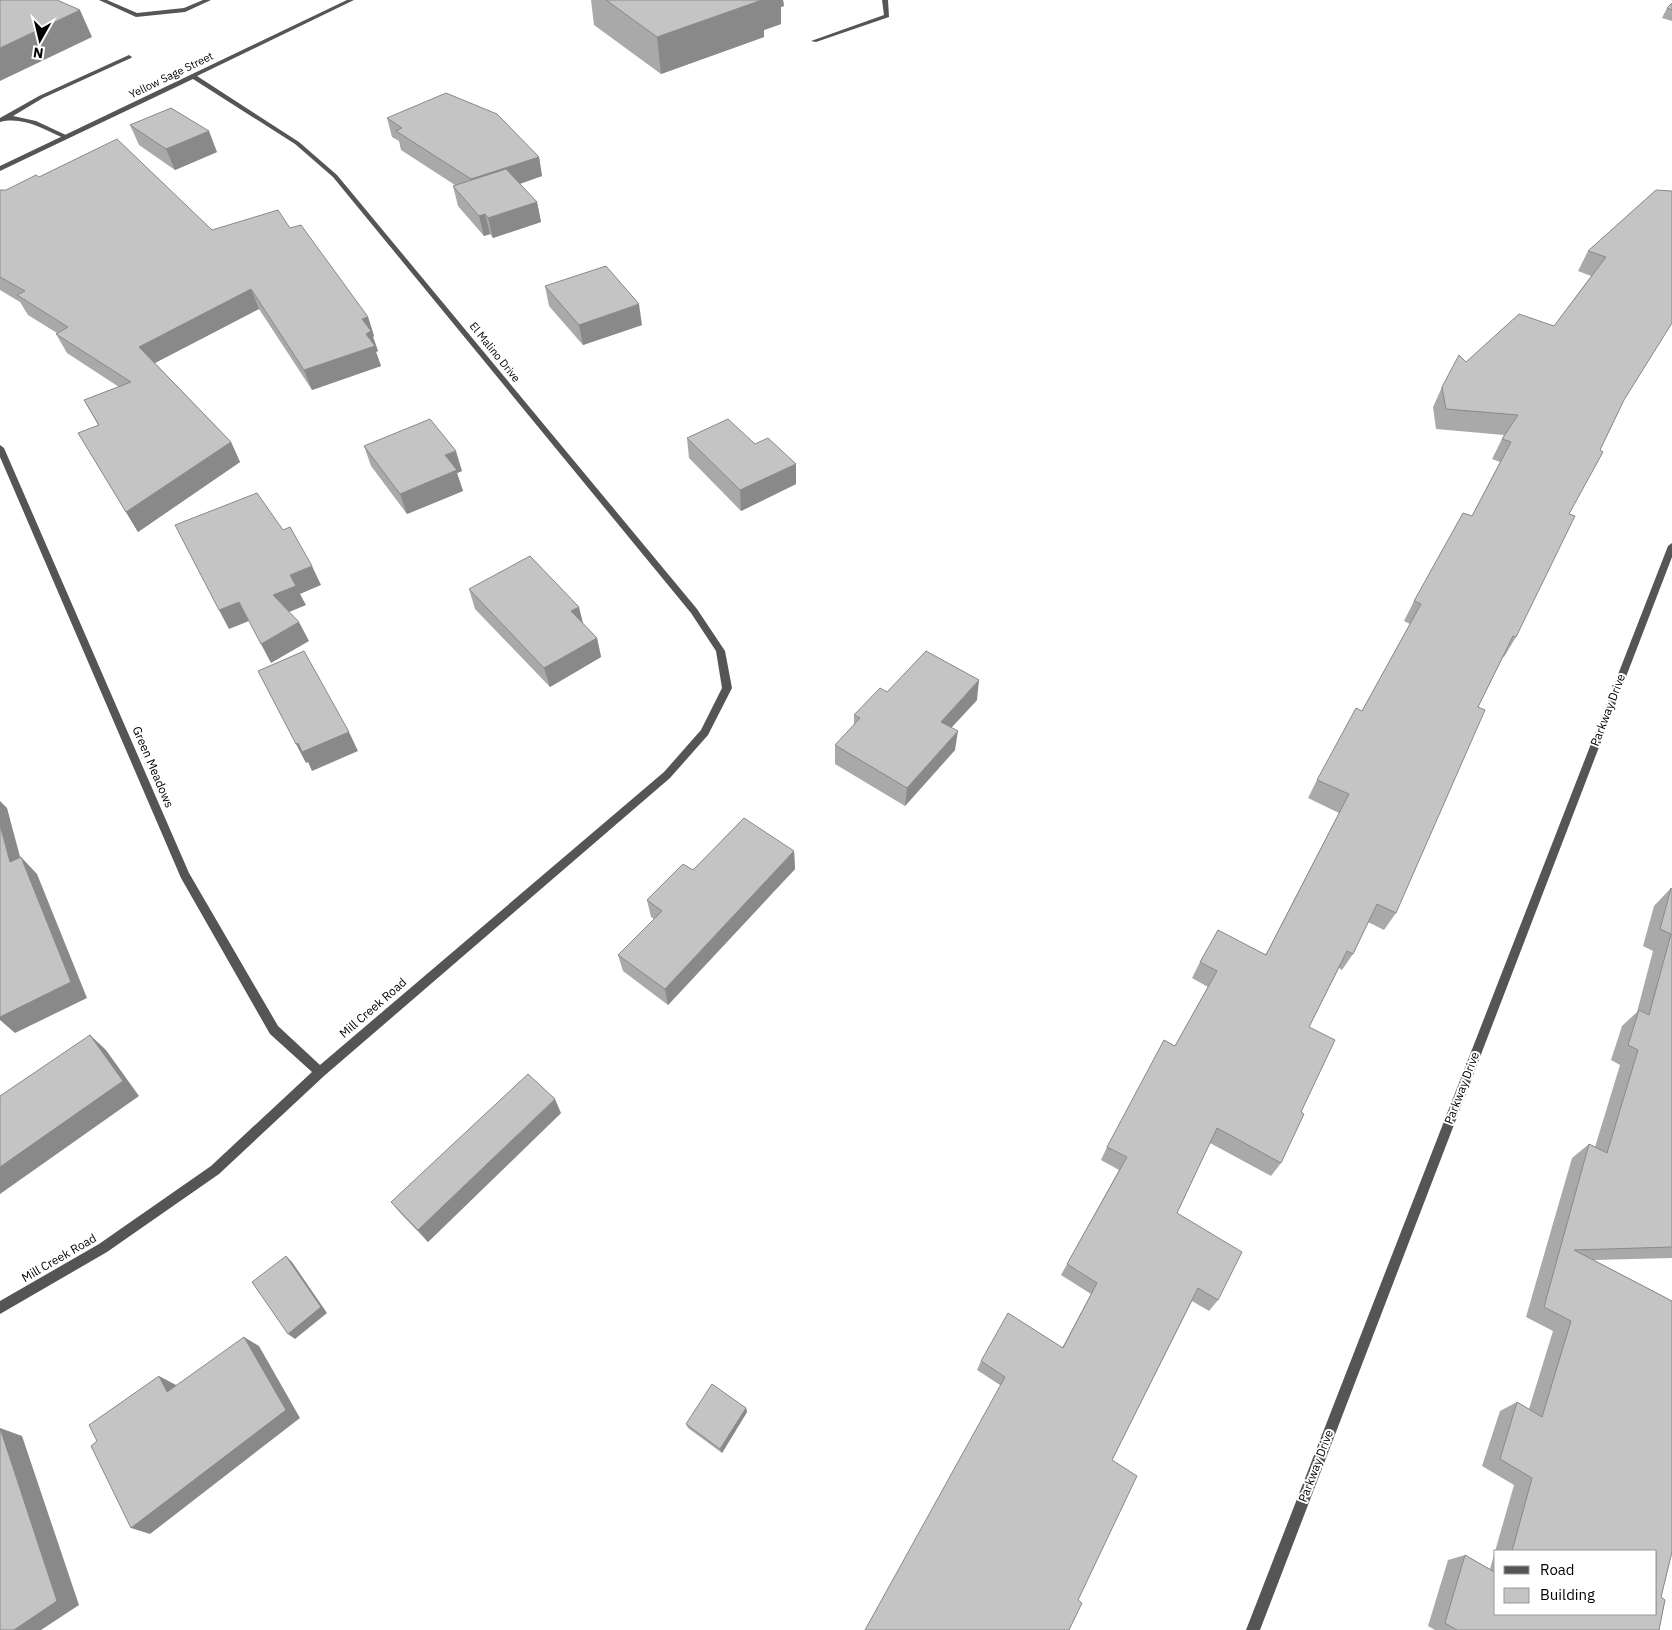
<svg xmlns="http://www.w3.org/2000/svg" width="1672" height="1630" viewBox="0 0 1672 1630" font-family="'IBM Plex Sans',sans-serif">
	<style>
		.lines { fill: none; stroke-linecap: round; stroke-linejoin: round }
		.lane { fill: #555; fill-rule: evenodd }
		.street { fill: #555; fill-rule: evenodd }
		.wall { fill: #a9a9a9; fill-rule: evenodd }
		.shaded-wall { fill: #898989 }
		.building { fill: #c4c4c4; stroke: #898989 }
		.labels { text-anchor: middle; stroke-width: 4; stroke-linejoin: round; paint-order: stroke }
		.far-street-label { font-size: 11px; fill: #000; stroke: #fff }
		.street-label { font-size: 12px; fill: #000; stroke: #fff }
	</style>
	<rect width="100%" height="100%" fill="#fff"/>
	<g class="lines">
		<g class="lane">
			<path d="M 99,0 L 107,0 L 137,13 L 184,8 L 203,0 L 211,0 L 185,12 L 136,17 Z"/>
			<path d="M 882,0 L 888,0 L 889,17 L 816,42 L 811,41 L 884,15 Z"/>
			<path d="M 129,55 L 132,57 L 131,58 L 43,98 L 13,116 L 36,121 L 68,136 L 68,138 L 64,138 C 43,129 23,116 0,122 L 0,118 L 39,96 Z"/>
		</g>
		<g class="street">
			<path d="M 347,0 L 354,0 L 197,76 L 299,142 L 337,175 L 697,609 L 725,651 L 732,688 L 708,735 L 670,778 L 324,1076 L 219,1174 L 107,1252 L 0,1314 L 0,1301 L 99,1244 L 211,1166 L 312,1072 L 270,1034 L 181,878 L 0,457 L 0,445 L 4,448 L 189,873 L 278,1026 L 320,1065 L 664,772 L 701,730 L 722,688 L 716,651 L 691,613 L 333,177 L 295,144 L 193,79 L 0,171 L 0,166 Z"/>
			<path d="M 1672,543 L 1672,557 L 1260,1630 L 1246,1630 L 1668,546 Z"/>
		</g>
	</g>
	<g class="wall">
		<path d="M 591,0 L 783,0 L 784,6 L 781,7 L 781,24 L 764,30 L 764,37 L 661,74 L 594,25 Z"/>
		<path d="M 1672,3 L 1672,21 L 1662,18 L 1667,8 Z"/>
		<path d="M 387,118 L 539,157 L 542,176 L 520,184 L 537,202 L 541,222 L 493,238 L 490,234 L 484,236 L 458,206 L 453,186 L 455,185 L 401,150 L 399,141 L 392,137 Z"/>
		<path d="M 130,125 L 217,152 L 175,170 L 139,145 Z"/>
		<path d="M 39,177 L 212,230 L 290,228 L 368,317 L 374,336 L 373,337 L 378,351 L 376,352 L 381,366 L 312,390 L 259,309 L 155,363 L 231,442 L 240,462 L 138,532 L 90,452 L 98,425 L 84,400 L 119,387 L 67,353 L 56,334 L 57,333 L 28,315 L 20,302 L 0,290 L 0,190 L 6,190 Z"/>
		<path d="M 1656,190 L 1622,404 L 1569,514 L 1516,637 L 1504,657 L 1503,657 L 1478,707 L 1396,913 L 1384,930 L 1368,922 L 1353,954 L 1342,970 L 1339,968 L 1309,1027 L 1301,1112 L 1281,1163 L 1271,1176 L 1210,1143 L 1177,1213 L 1218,1300 L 1209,1311 L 1192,1301 L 1112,1460 L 1078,1600 L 1069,1630 L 1000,1385 L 977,1370 L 981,1361 L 1062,1348 L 1091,1294 L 1061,1275 L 1119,1170 L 1101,1160 L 1107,1147 L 1175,1046 L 1208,987 L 1192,978 L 1200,962 L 1266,954 L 1339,813 L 1308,798 L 1317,780 L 1362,711 L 1410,624 L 1404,621 L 1414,601 L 1472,516 L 1500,462 L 1492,459 L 1504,435 L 1436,429 L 1433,407 L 1442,387 L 1466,362 L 1554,326 L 1591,276 L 1578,271 L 1588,251 Z"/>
		<path d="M 545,286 L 642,325 L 583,345 L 549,306 Z"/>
		<path d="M 687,438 L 755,444 L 796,464 L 796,484 L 741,511 L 689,458 Z"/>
		<path d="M 364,446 L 462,471 L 457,473 L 463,491 L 407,514 L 371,466 Z"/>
		<path d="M 469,589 L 583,624 L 597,638 L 601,657 L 550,687 L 475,609 Z"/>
		<path d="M 887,692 L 977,700 L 951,728 L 955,750 L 905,806 L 835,764 L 835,745 L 854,725 L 854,715 Z"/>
		<path d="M 794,851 L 795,869 L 668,1005 L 623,971 L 618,955 L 654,919 L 651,917 L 647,900 L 693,870 Z"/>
		<path d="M 1671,888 L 1672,889 L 1672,1258 L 1594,1260 L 1672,1301 L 1672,1552 L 1661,1597 L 1665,1600 L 1659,1630 L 1435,1630 L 1428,1626 L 1448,1560 L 1465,1555 L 1490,1569 L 1514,1485 L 1482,1466 L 1500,1411 L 1517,1402 L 1529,1409 L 1553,1331 L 1526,1317 L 1572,1158 L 1589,1144 L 1595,1147 L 1620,1065 L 1611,1060 L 1622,1026 L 1637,1012 L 1653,951 L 1643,946 L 1654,906 ZM 1496,1551 L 1656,1551 L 1656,1614 L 1496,1614 Z"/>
		<path d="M 561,1113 L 428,1242 L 401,1214 L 391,1202 Z"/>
		<path d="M 746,1408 L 747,1412 L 722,1453 L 688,1428 L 686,1424 Z"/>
	</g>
	<g class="shaded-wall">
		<path d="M 755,0 L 783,0 L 784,6 L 781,7 L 781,24 L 764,30 L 764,37 L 661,74 L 657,37 Z"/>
		<path d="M 80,10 L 92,37 L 0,81 L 0,48 Z"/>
		<path d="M 209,131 L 217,152 L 175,170 L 166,149 Z"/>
		<path d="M 539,157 L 542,176 L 476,199 L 471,179 Z"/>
		<path d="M 537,202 L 541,222 L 493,238 L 488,218 Z"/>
		<path d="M 485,214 L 490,234 L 484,236 L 479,216 Z"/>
		<path d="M 251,289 L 259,309 L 149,366 L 139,347 Z"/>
		<path d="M 639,304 L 642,325 L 583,345 L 579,325 Z"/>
		<path d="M 368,317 L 374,336 L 373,337 L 378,351 L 376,352 L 381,366 L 312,390 L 304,370 L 366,334 L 362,319 Z"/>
		<path d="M 231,442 L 240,462 L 138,532 L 126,512 Z"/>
		<path d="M 456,451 L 462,471 L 457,473 L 463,491 L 407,514 L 400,494 L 445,455 Z"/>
		<path d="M 796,464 L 796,484 L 741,511 L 740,490 Z"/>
		<path d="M 312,566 L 321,585 L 300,594 L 306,605 L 282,615 L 273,595 L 290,575 Z"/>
		<path d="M 239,602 L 249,621 L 229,629 L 219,610 Z"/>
		<path d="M 579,607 L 584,627 L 571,611 Z"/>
		<path d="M 299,622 L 309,641 L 271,663 L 261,644 Z"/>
		<path d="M 597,638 L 601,657 L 550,687 L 544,668 Z"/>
		<path d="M 979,680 L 977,700 L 939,741 L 941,722 Z"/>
		<path d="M 958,731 L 955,750 L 905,806 L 907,788 Z"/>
		<path d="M 349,732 L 358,751 L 312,771 L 308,762 L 306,763 L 296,744 Z"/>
		<path d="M 0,801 L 7,808 L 26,879 L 10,862 L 0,825 Z"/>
		<path d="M 794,851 L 795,869 L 668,1005 L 665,989 Z"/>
		<path d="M 21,857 L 37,874 L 87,998 L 15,1033 L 0,1020 L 0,1017 Z"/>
		<path d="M 90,1035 L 106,1050 L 139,1096 L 0,1194 L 0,1167 Z"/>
		<path d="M 555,1099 L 561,1113 L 428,1242 L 418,1230 Z"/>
		<path d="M 286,1256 L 292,1262 L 327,1313 L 295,1339 L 288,1334 Z"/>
		<path d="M 244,1337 L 259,1346 L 300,1418 L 150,1534 L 131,1528 Z"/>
		<path d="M 159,1376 L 176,1385 L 184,1401 L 167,1392 Z"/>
		<path d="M 746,1408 L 747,1412 L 722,1453 L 720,1449 Z"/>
		<path d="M 0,1428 L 22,1436 L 79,1605 L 41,1630 L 14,1630 Z"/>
	</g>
	<g class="building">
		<path d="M 0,0 L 57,0 L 80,10 L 0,48 Z"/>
		<path d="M 606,0 L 762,0 L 657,37 Z"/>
		<path d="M 1672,3 L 1672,10 L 1667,8 Z"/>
		<path d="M 446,93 L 497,114 L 539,157 L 471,179 L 396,131 L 402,128 L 387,118 Z"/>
		<path d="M 171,108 L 209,131 L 166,149 L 130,125 Z"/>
		<path d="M 117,139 L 212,230 L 278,210 L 290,228 L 301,225 L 368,317 L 362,319 L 371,331 L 366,334 L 375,346 L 304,370 L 251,289 L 139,347 L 231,442 L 126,512 L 78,433 L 99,425 L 84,400 L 131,382 L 56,334 L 68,327 L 17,295 L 25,291 L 0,277 L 0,190 L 6,190 L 36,175 L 39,177 Z"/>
		<path d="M 506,169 L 537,202 L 488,218 L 485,214 L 479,216 L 453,186 Z"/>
		<path d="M 1656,190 L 1672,191 L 1672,323 L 1624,400 L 1600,450 L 1603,452 L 1569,514 L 1575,516 L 1516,637 L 1513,636 L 1478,707 L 1485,710 L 1396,913 L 1377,904 L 1353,954 L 1347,951 L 1309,1027 L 1335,1040 L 1301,1112 L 1304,1114 L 1281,1163 L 1217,1128 L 1177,1213 L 1242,1252 L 1218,1300 L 1198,1288 L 1112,1460 L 1137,1476 L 1078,1600 L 1082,1603 L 1069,1630 L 865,1630 L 1005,1377 L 981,1361 L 1008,1313 L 1063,1348 L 1097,1283 L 1067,1264 L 1127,1157 L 1107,1147 L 1164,1040 L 1175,1046 L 1217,971 L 1200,962 L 1218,930 L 1266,955 L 1349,794 L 1317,780 L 1356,708 L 1362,711 L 1421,604 L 1414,601 L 1463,513 L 1472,516 L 1511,442 L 1502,439 L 1518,415 L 1446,409 L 1442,387 L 1459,355 L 1466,362 L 1519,314 L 1554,326 L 1606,257 L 1588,251 Z"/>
		<path d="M 606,266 L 639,304 L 579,325 L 545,286 Z"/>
		<path d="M 430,419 L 456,451 L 445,455 L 457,470 L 400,494 L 364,446 Z"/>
		<path d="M 728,419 L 755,444 L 768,438 L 796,464 L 740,490 L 687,438 Z"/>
		<path d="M 257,493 L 283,530 L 290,527 L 312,566 L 290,575 L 296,586 L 273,595 L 299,622 L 261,644 L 239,602 L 219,610 L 175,525 Z"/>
		<path d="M 530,556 L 579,607 L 571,611 L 597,638 L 544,668 L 469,589 Z"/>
		<path d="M 304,651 L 349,732 L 302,752 L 298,743 L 296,744 L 258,671 Z"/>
		<path d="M 926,651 L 979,680 L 941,722 L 958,731 L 907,788 L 835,745 L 860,718 L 854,715 L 880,688 L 887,692 Z"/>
		<path d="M 744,818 L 794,851 L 665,989 L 618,955 L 662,911 L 647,900 L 683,864 L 693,870 Z"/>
		<path d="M 0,825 L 10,862 L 21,857 L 71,982 L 0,1017 Z"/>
		<path d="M 1671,888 L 1672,889 L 1672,1247 L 1574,1250 L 1672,1301 L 1672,1552 L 1661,1597 L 1665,1600 L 1659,1630 L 1457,1630 L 1445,1623 L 1465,1555 L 1496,1573 L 1496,1614 L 1656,1614 L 1656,1551 L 1512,1551 L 1532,1478 L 1500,1459 L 1517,1402 L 1542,1417 L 1571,1321 L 1544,1307 L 1589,1144 L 1607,1153 L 1638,1050 L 1628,1045 L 1639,1010 L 1649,1015 L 1671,934 L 1660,929 Z"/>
		<path d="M 90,1035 L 123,1081 L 0,1167 L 0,1096 Z"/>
		<path d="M 528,1074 L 555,1099 L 418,1230 L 391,1202 Z"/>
		<path d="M 286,1256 L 321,1307 L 288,1334 L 252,1282 Z"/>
		<path d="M 244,1337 L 286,1410 L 131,1528 L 91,1446 L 97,1441 L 89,1425 L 159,1376 L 167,1392 Z"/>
		<path d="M 712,1384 L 746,1408 L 720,1449 L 686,1424 Z"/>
		<path d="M 0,1428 L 57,1601 L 14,1630 L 0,1630 Z"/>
	</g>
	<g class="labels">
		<g class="far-street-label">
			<text transform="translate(171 75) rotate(-26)" y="4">Yellow Sage Street</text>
			<text transform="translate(495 352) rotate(51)" y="4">El Malino Drive</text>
		</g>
		<g class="street-label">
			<text transform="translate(1608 710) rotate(-69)" y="4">Parkway Drive</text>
			<text transform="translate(153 767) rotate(67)" y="4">Green Meadows</text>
			<text transform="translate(373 1008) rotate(-41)" y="4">Mill Creek Road</text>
			<text transform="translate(1462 1088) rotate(-69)" y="4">Parkway Drive</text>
			<text transform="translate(59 1258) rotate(-30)" y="4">Mill Creek Road</text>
			<text transform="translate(1316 1466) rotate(-69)" y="4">Parkway Drive</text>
		</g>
	</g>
	<rect x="1494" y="1550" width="162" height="65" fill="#ffffff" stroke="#999999"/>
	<rect x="1504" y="1566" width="25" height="8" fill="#555555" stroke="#999999"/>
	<text x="1540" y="1575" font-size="15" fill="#000000">Road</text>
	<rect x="1504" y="1588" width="25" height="15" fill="#c4c4c4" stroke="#999999"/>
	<text x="1540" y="1600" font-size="15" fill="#000000">Building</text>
	<g transform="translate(40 40) rotate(188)" stroke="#ffffff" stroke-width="4" paint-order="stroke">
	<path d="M0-4L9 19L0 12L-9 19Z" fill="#000000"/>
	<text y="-8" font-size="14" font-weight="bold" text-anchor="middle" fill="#000000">N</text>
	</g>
</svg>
